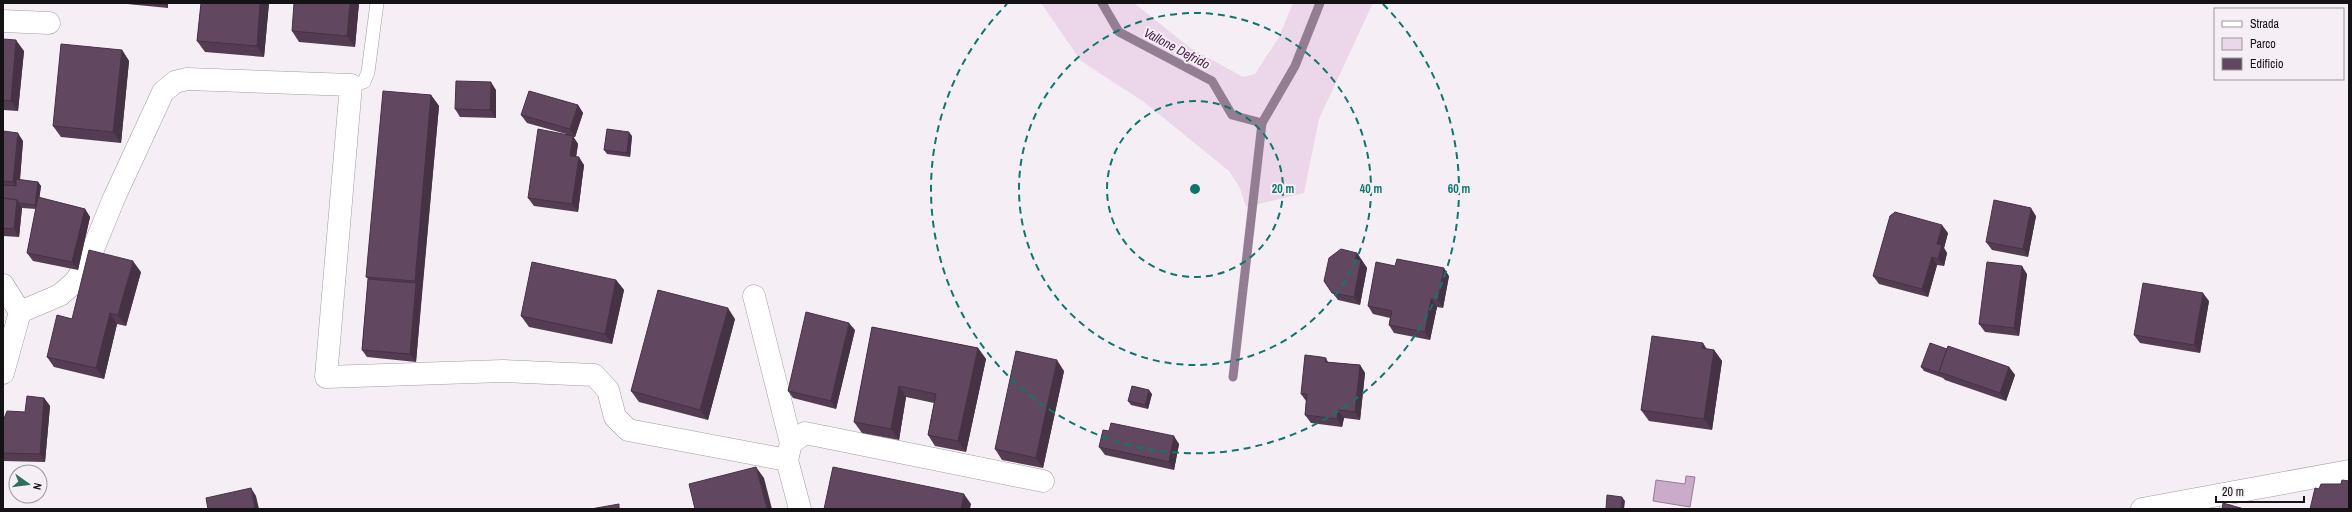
<svg xmlns="http://www.w3.org/2000/svg" width="2352" height="512" viewBox="0 0 2352 512" font-family="'Archivo Narrow',sans-serif">
	<style>
		.green { fill: #ebd6ea }
		.water { fill: #caabc9; stroke: #937d93 }
		.lines { fill: none; stroke-linecap: round; stroke-linejoin: round }
		.stream { stroke: #937d93; stroke-width: 9 }
		.service-casing { stroke: #a19ca1; stroke-width: 14 }
		.minor-casing { stroke: #a19ca1; stroke-width: 23 }
		.service { stroke: #fff; stroke-width: 13 }
		.minor { stroke: #fff; stroke-width: 22 }
		.wall { fill: #543d53 }
		.shaded-wall { fill: #453244 }
		.building { fill: #624761; stroke: #453244 }
		.ring { fill: none; stroke: #0f766e; stroke-width: 2; stroke-dasharray: 7 5 }
		.labels { text-anchor: middle; stroke-width: 4; stroke-linejoin: round; paint-order: stroke }
		.water-label { font-size: 13px; font-style: italic; fill: #492149; stroke: #f5eff5 }
		.centre { fill: #0f766e; stroke: #f5eff5; stroke-width: 2 }
		.ring-label { font-size: 12px; text-anchor: middle; font-weight: bold; fill: #0f766e; stroke: #f5eff5; stroke-width: 4; stroke-linejoin: round; paint-order: stroke }
	</style>
	<rect width="100%" height="100%" fill="#f5eff5"/>
	<path class="green" d="M 1041,3 L 1134,3 L 1189,47 L 1243,77 L 1255,74 L 1279,37 L 1293,3 L 1373,3 L 1319,119 L 1304,193 L 1246,207 L 1240,188 L 1229,171 L 1144,102 L 1081,61 Z"/>
	<path class="water" d="M 1686,476 L 1695,477 L 1690,507 L 1653,501 L 1656,480 L 1685,484 Z"/>
	<g class="lines">
		<g class="stream">
			<path d="M 1102,3 L 1119,32 L 1212,81 L 1232,115 L 1262,123"/>
			<path d="M 1233,377 L 1262,123 L 1295,66 L 1320,3"/>
		</g>
		<defs>
			<path id="service" d="M 351,85 L 364,82 L 368,72 L 377,3"/>
			<g id="minor">
				<path d="M 3,21 L 49,23"/>
				<path d="M 3,285 L 20,312 L 3,373"/>
				<path d="M 754,296 L 791,443"/>
				<path d="M 20,312 L 60,295 L 75,282 L 87,264 L 114,198 L 163,92 L 175,82 L 187,79 L 351,85 L 326,377 L 503,371 L 594,375 L 608,390 L 615,417 L 628,430 L 787,460"/>
				<path d="M 800,509 L 787,460 L 791,443 L 805,433 L 1043,481"/>
				<path d="M 2142,509 L 2349,471"/>
			</g>
		</defs>
		<use href="#service" class="service-casing"/>
		<use href="#minor" class="minor-casing"/>
		<use href="#service" class="service"/>
		<use href="#minor" class="minor"/>
	</g>
	<g class="wall">
		<path d="M 117,3 L 168,3 L 168,8 Z"/>
		<path d="M 201,3 L 269,3 L 264,57 L 205,52 L 197,41 Z"/>
		<path d="M 359,3 L 355,47 L 299,42 L 292,31 Z"/>
		<path d="M 3,39 L 24,51 L 18,111 L 3,110 Z"/>
		<path d="M 122,50 L 129,61 L 121,143 L 61,137 L 53,126 Z"/>
		<path d="M 496,90 L 496,118 L 460,117 L 455,109 Z"/>
		<path d="M 431,95 L 439,106 L 416,362 L 367,357 L 362,350 L 368,279 L 366,277 Z"/>
		<path d="M 578,105 L 583,113 L 575,137 L 573,137 L 578,144 L 576,157 L 584,165 L 578,212 L 534,206 L 528,198 L 566,134 L 527,123 L 521,115 Z"/>
		<path d="M 3,131 L 23,141 L 20,180 L 38,182 L 41,186 L 39,198 L 85,209 L 90,217 L 78,270 L 33,261 L 27,253 L 36,209 L 22,208 L 19,237 L 3,236 Z"/>
		<path d="M 632,136 L 630,157 L 607,154 L 604,150 Z"/>
		<path d="M 2036,216 L 2028,257 L 1992,250 L 1986,242 Z"/>
		<path d="M 1948,233 L 1944,248 L 1947,253 L 1944,266 L 1937,265 L 1928,297 L 1879,284 L 1873,276 Z"/>
		<path d="M 1357,253 L 1367,268 L 1360,305 L 1338,300 L 1324,281 Z"/>
		<path d="M 141,272 L 126,326 L 117,324 L 104,379 L 54,367 L 47,357 L 72,319 Z"/>
		<path d="M 2027,274 L 2019,336 L 1985,332 L 1979,324 Z"/>
		<path d="M 1449,276 L 1443,308 L 1437,307 L 1430,340 L 1394,333 L 1389,325 L 1390,318 L 1373,314 L 1368,306 Z"/>
		<path d="M 616,280 L 624,290 L 612,344 L 529,327 L 521,316 Z"/>
		<path d="M 2209,301 L 2200,353 L 2140,343 L 2134,335 Z"/>
		<path d="M 735,319 L 708,420 L 639,402 L 631,391 Z"/>
		<path d="M 872,327 L 978,348 L 986,359 L 966,452 L 935,446 L 928,435 L 934,403 L 906,397 L 899,440 L 862,433 L 854,422 Z"/>
		<path d="M 855,330 L 836,409 L 793,398 L 788,391 Z"/>
		<path d="M 1707,349 L 1714,350 L 1722,361 L 1712,430 L 1649,421 L 1641,410 Z"/>
		<path d="M 1947,349 L 2009,367 L 2015,375 L 2006,401 L 1945,380 L 1943,378 L 1924,371 L 1921,367 Z"/>
		<path d="M 1326,358 L 1328,362 L 1360,365 L 1365,373 L 1360,420 L 1344,418 L 1342,427 L 1311,423 L 1305,415 L 1306,401 L 1301,394 Z"/>
		<path d="M 1064,371 L 1043,468 L 1002,460 L 995,449 Z"/>
		<path d="M 1152,394 L 1148,409 L 1131,405 L 1128,401 Z"/>
		<path d="M 44,398 L 50,406 L 45,462 L 3,461 L 3,421 L 25,412 Z"/>
		<path d="M 1109,431 L 1179,444 L 1174,470 L 1105,455 L 1099,447 Z"/>
	</g>
	<g class="shaded-wall">
		<path d="M 164,3 L 168,3 L 168,8 Z"/>
		<path d="M 260,3 L 269,3 L 264,57 L 257,46 Z"/>
		<path d="M 350,3 L 359,3 L 355,47 L 347,36 Z"/>
		<path d="M 16,40 L 24,51 L 18,111 L 11,101 Z"/>
		<path d="M 122,50 L 129,61 L 121,143 L 113,132 Z"/>
		<path d="M 491,82 L 496,90 L 496,118 L 490,110 Z"/>
		<path d="M 431,95 L 439,106 L 422,291 L 415,281 Z"/>
		<path d="M 578,105 L 583,113 L 575,137 L 570,129 Z"/>
		<path d="M 629,132 L 632,136 L 630,157 L 627,153 Z"/>
		<path d="M 18,133 L 23,141 L 19,190 L 13,182 Z"/>
		<path d="M 573,136 L 578,144 L 575,164 L 570,156 Z"/>
		<path d="M 579,157 L 584,165 L 578,212 L 572,204 Z"/>
		<path d="M 38,182 L 41,186 L 38,209 L 35,205 Z"/>
		<path d="M 17,200 L 22,208 L 19,237 L 14,229 Z"/>
		<path d="M 2031,208 L 2036,216 L 2028,257 L 2023,249 Z"/>
		<path d="M 85,209 L 90,217 L 78,270 L 72,262 Z"/>
		<path d="M 1942,225 L 1948,233 L 1944,248 L 1947,253 L 1944,266 L 1938,259 L 1937,244 Z"/>
		<path d="M 1357,253 L 1367,268 L 1360,305 L 1354,297 L 1355,259 Z"/>
		<path d="M 1932,257 L 1937,265 L 1928,297 L 1922,289 Z"/>
		<path d="M 133,261 L 141,272 L 126,326 L 118,315 Z"/>
		<path d="M 2022,266 L 2027,274 L 2019,336 L 2014,328 Z"/>
		<path d="M 1444,268 L 1449,276 L 1443,308 L 1438,300 Z"/>
		<path d="M 616,280 L 624,290 L 612,344 L 605,334 Z"/>
		<path d="M 416,283 L 422,291 L 416,362 L 410,354 Z"/>
		<path d="M 2203,293 L 2209,301 L 2200,353 L 2194,345 Z"/>
		<path d="M 1431,299 L 1437,307 L 1430,340 L 1425,332 Z"/>
		<path d="M 728,308 L 735,319 L 708,420 L 700,410 Z"/>
		<path d="M 110,313 L 117,324 L 104,379 L 96,368 Z"/>
		<path d="M 849,323 L 855,330 L 836,409 L 831,401 Z"/>
		<path d="M 1703,343 L 1710,354 L 1702,348 Z"/>
		<path d="M 978,348 L 986,359 L 966,452 L 958,441 Z"/>
		<path d="M 1714,350 L 1722,361 L 1712,430 L 1704,419 Z"/>
		<path d="M 1057,360 L 1064,371 L 1043,468 L 1036,458 Z"/>
		<path d="M 1360,365 L 1365,373 L 1360,420 L 1355,412 Z"/>
		<path d="M 2009,367 L 2015,375 L 2006,401 L 2000,393 Z"/>
		<path d="M 899,386 L 906,397 L 899,440 L 891,429 Z"/>
		<path d="M 1149,390 L 1152,394 L 1148,409 L 1145,405 Z"/>
		<path d="M 44,398 L 50,406 L 45,462 L 40,454 Z"/>
		<path d="M 1338,410 L 1344,418 L 1342,427 L 1337,419 Z"/>
		<path d="M 1174,436 L 1179,444 L 1174,470 L 1169,462 Z"/>
		<path d="M 756,467 L 764,478 L 772,509 L 767,509 Z"/>
		<path d="M 251,488 L 256,496 L 259,509 L 255,509 Z"/>
		<path d="M 964,494 L 971,504 L 970,509 L 961,509 Z"/>
		<path d="M 1622,497 L 1625,501 L 1624,509 L 1621,509 Z"/>
	</g>
	<g class="building">
		<path d="M 201,3 L 260,3 L 257,46 L 197,41 Z"/>
		<path d="M 294,3 L 350,3 L 347,36 L 292,31 Z"/>
		<path d="M 3,39 L 16,40 L 11,101 L 3,100 Z"/>
		<path d="M 61,44 L 122,50 L 113,132 L 53,126 Z"/>
		<path d="M 456,81 L 491,82 L 490,110 L 455,109 Z"/>
		<path d="M 383,91 L 431,95 L 415,281 L 366,277 Z"/>
		<path d="M 529,91 L 578,105 L 570,129 L 521,115 Z"/>
		<path d="M 538,129 L 573,136 L 570,156 L 579,157 L 572,204 L 528,198 Z"/>
		<path d="M 607,129 L 629,132 L 627,153 L 604,150 Z"/>
		<path d="M 3,131 L 18,133 L 13,182 L 3,181 Z"/>
		<path d="M 16,179 L 38,182 L 35,205 L 19,203 L 17,200 L 3,198 L 3,185 L 16,186 Z"/>
		<path d="M 38,197 L 85,209 L 72,262 L 27,253 Z"/>
		<path d="M 3,198 L 17,200 L 14,229 L 3,228 Z"/>
		<path d="M 1994,200 L 2031,208 L 2023,249 L 1986,242 Z"/>
		<path d="M 1895,212 L 1942,225 L 1937,244 L 1942,245 L 1938,259 L 1932,257 L 1922,289 L 1873,276 L 1890,216 Z"/>
		<path d="M 1341,249 L 1357,253 L 1355,259 L 1361,260 L 1354,297 L 1332,293 L 1324,281 L 1329,258 Z"/>
		<path d="M 89,250 L 133,261 L 118,315 L 110,313 L 96,368 L 47,357 L 57,315 L 72,319 Z"/>
		<path d="M 1397,259 L 1444,268 L 1438,300 L 1431,299 L 1425,332 L 1389,325 L 1392,311 L 1368,306 L 1376,262 L 1395,266 Z"/>
		<path d="M 532,262 L 616,280 L 605,334 L 521,316 Z"/>
		<path d="M 1987,262 L 2022,266 L 2014,328 L 1979,324 Z"/>
		<path d="M 368,279 L 416,283 L 410,354 L 362,350 Z"/>
		<path d="M 2143,283 L 2203,293 L 2194,345 L 2134,335 Z"/>
		<path d="M 658,290 L 728,308 L 700,410 L 631,391 Z"/>
		<path d="M 806,312 L 849,323 L 831,401 L 788,391 Z"/>
		<path d="M 872,327 L 978,348 L 958,441 L 928,435 L 936,394 L 899,386 L 891,429 L 854,422 Z"/>
		<path d="M 1652,336 L 1703,343 L 1702,348 L 1714,350 L 1704,419 L 1641,410 Z"/>
		<path d="M 1930,343 L 1947,349 L 1939,372 L 1940,373 L 1921,367 Z"/>
		<path d="M 1948,346 L 2009,367 L 2000,393 L 1939,372 Z"/>
		<path d="M 1016,351 L 1057,360 L 1036,458 L 995,449 Z"/>
		<path d="M 1305,355 L 1321,357 L 1326,358 L 1325,362 L 1360,365 L 1355,412 L 1338,410 L 1337,419 L 1305,415 L 1307,394 L 1301,394 Z"/>
		<path d="M 1132,386 L 1149,390 L 1145,405 L 1128,401 Z"/>
		<path d="M 27,396 L 44,398 L 40,454 L 3,453 L 3,421 L 7,411 L 25,412 Z"/>
		<path d="M 1111,423 L 1174,436 L 1169,462 L 1099,447 L 1103,430 L 1109,431 Z"/>
		<path d="M 756,467 L 767,509 L 695,509 L 689,484 Z"/>
		<path d="M 833,467 L 964,494 L 961,509 L 824,509 Z"/>
		<path d="M 2342,480 L 2349,481 L 2349,509 L 2310,509 L 2315,488 L 2319,489 L 2321,484 L 2341,484 Z"/>
		<path d="M 251,488 L 255,509 L 208,509 L 206,498 Z"/>
		<path d="M 1607,495 L 1622,497 L 1621,509 L 1606,509 Z"/>
		<path d="M 2223,503 L 2244,509 L 2219,509 L 2219,508 L 2222,509 Z"/>
		<path d="M 619,504 L 619,509 L 591,509 Z"/>
	</g>
	<g class="ring">
		<circle cx="1195" cy="189" r="88"/>
		<circle cx="1195" cy="189" r="176"/>
		<path d="M1383 4A264 264 0 1 1 1007 4"/>
	</g>
	<g class="labels">
		<g class="water-label">
			<text transform="translate(1177 48) rotate(28)" y="5">Vallone Defrido</text>
		</g>
	</g>
	<circle cx="1195" cy="189" r="6" class="centre"/>
	<g class="ring-label">
		<text x="1283" y="193">20 m</text>
		<text x="1371" y="193">40 m</text>
		<text x="1459" y="193">60 m</text>
	</g>
	<rect width="2352" height="512" fill="none" stroke="#141214" stroke-width="8"/>
	<rect x="2214" y="8" width="130" height="72" fill="#f5eff5" stroke="#9b979b"/>
	<rect x="2222" y="21" width="20" height="6" fill="#ffffff" stroke="#9b979b"/>
	<text x="2250" y="28" font-size="12" fill="#141214">Strada</text>
	<rect x="2222" y="38" width="20" height="12" fill="#ebd6ea" stroke="#9b979b"/>
	<text x="2250" y="48" font-size="12" fill="#141214">Parco</text>
	<rect x="2222" y="58" width="20" height="12" fill="#624761" stroke="#9b979b"/>
	<text x="2250" y="68" font-size="12" fill="#141214">Edificio</text>
	<g transform="translate(28 484) rotate(104)"><circle r="19" fill="#f5eff5" stroke="#9b979b"/>
	<path d="M0-3L7 15L0 10L-7 15Z" fill="#306e5b"/>
	<text y="-6" font-size="11" font-weight="bold" text-anchor="middle" fill="#141214">N</text>
	</g>
	<path d="M2216 496v6h88v-6" fill="none" stroke="#141214" stroke-width="2"/>
	<text x="2222" y="496" font-size="12" fill="#141214" stroke="#f5eff5" stroke-width="3" paint-order="stroke">20 m</text>
</svg>
